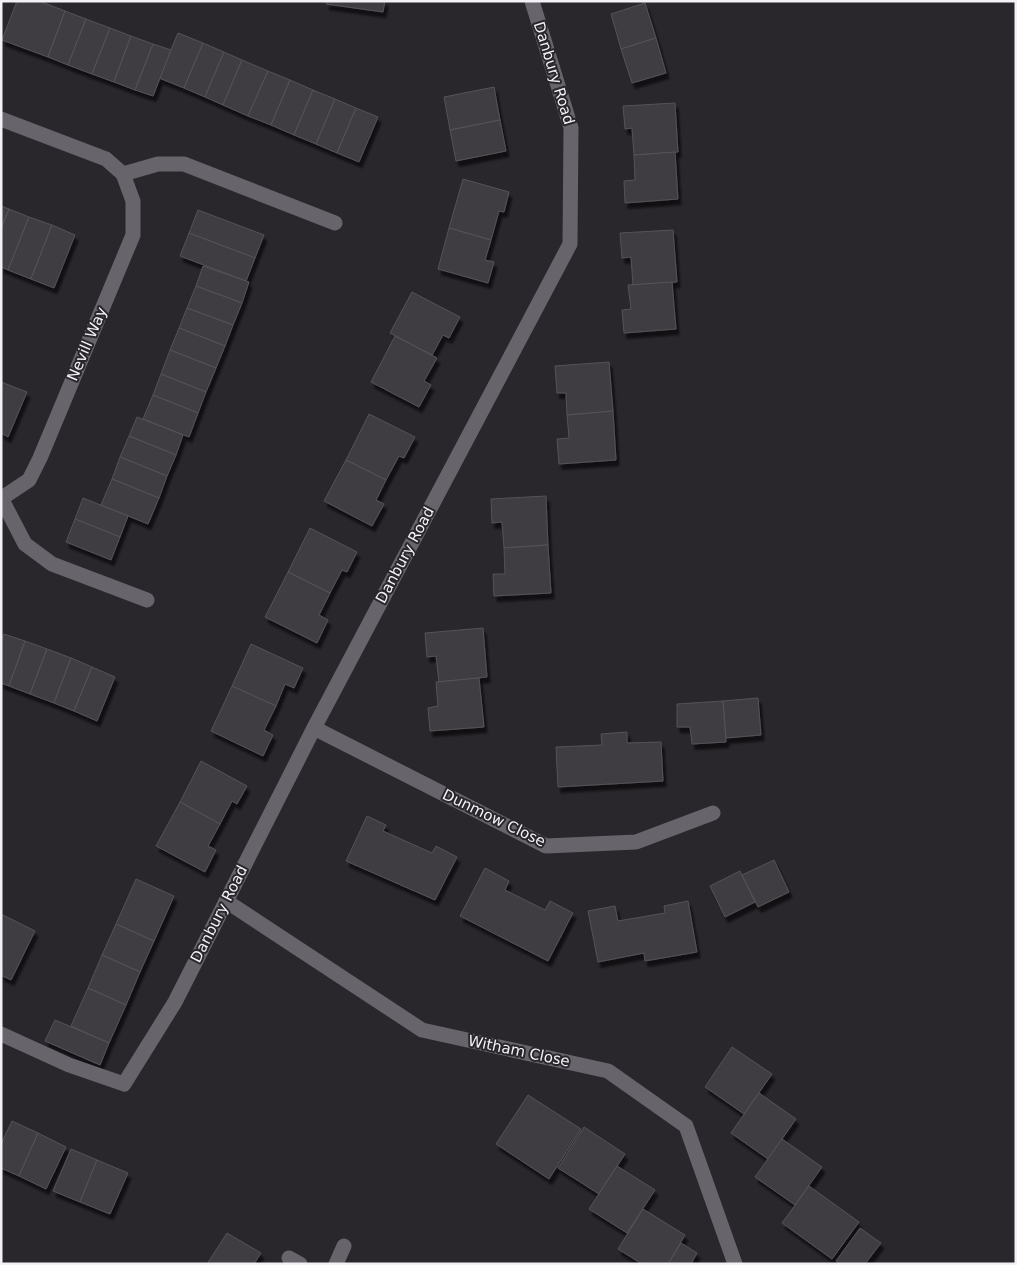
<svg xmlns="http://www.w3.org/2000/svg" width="1017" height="1265" viewBox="0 0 1017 1265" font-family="'DejaVu Sans',sans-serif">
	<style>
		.building { fill: #413d43; stroke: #555258; filter: url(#shadow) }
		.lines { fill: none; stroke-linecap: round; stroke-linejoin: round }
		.street { stroke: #68646b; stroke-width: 15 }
		.labels { text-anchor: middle; stroke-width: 4; stroke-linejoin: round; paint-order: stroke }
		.street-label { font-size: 15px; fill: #f3f1f5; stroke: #29262c }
	</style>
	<defs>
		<filter id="shadow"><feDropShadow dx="3" dy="5.5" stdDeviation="1" flood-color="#0009"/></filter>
	</defs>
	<rect width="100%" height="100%" fill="#29262c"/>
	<g class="building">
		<path d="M 17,1 L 39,1 L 65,11 L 48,57 L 2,40 Z"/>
		<path d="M 327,1 L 385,1 L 383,12 L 326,4 Z"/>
		<path d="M 645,3 L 656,38 L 621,49 L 611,14 Z"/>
		<path d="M 65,11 L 86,19 L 68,65 L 48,57 Z"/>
		<path d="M 86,19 L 110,28 L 92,74 L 68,65 Z"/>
		<path d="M 110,28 L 131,36 L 114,82 L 92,74 Z"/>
		<path d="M 178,33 L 203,43 L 184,88 L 159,78 Z"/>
		<path d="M 131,36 L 153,44 L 135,90 L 114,82 Z"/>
		<path d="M 656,38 L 666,73 L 632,83 L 621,49 Z"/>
		<path d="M 203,43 L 224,52 L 205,97 L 184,88 Z"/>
		<path d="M 153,44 L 171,50 L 153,96 L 135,90 Z"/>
		<path d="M 224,52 L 242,60 L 223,105 L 205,97 Z"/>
		<path d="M 242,60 L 268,71 L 248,116 L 223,105 Z"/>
		<path d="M 268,71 L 290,80 L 271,125 L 248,116 Z"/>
		<path d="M 290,80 L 313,90 L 294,135 L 271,125 Z"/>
		<path d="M 494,87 L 500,120 L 450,130 L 444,97 Z"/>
		<path d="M 313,90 L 335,99 L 316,144 L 294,135 Z"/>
		<path d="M 335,99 L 356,108 L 337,153 L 316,144 Z"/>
		<path d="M 675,103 L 678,152 L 634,155 L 632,128 L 625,129 L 623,106 Z"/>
		<path d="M 356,108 L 378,117 L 359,162 L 337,153 Z"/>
		<path d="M 500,120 L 506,151 L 456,161 L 450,130 Z"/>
		<path d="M 675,152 L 678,199 L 625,203 L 624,181 L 635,180 L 634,155 Z"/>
		<path d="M 463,179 L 509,192 L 504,212 L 499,211 L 491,240 L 449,228 Z"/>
		<path d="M 1,206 L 9,209 L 1,229 Z"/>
		<path d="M 9,209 L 29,217 L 8,270 L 1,267 L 1,229 Z"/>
		<path d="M 198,210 L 264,235 L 255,258 L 189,233 Z"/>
		<path d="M 29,217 L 52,225 L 31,279 L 8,270 Z"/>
		<path d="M 52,225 L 75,235 L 54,288 L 31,279 Z"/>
		<path d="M 449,228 L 491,240 L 485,260 L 494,262 L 488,283 L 438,269 Z"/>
		<path d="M 673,230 L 677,282 L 633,285 L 631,257 L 622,258 L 620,233 Z"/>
		<path d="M 189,233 L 255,258 L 246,281 L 180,256 Z"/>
		<path d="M 203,266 L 249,282 L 242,303 L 196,286 Z"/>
		<path d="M 672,282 L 676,329 L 624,333 L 622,310 L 631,309 L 628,285 Z"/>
		<path d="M 196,286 L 242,303 L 233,325 L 187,308 Z"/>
		<path d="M 412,292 L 460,317 L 449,338 L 443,335 L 432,355 L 390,333 Z"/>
		<path d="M 187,308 L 233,325 L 225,346 L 179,328 Z"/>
		<path d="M 179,328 L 225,346 L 216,368 L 170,350 Z"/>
		<path d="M 395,336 L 437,358 L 424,381 L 431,385 L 419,407 L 371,382 Z"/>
		<path d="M 170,350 L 216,368 L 206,392 L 161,374 Z"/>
		<path d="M 609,362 L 613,411 L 567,415 L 566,393 L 557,393 L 555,366 Z"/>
		<path d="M 161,374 L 206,392 L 198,413 L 153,395 Z"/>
		<path d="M 1,382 L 27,392 L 8,437 L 1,433 Z"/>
		<path d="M 153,395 L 198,413 L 189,437 L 143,419 Z"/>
		<path d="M 613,411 L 616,460 L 559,464 L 557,439 L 569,438 L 567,415 Z"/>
		<path d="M 369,414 L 415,437 L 404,458 L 399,456 L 386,480 L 346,460 Z"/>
		<path d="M 137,417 L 183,435 L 176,455 L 129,436 Z"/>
		<path d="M 129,436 L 176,455 L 167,476 L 120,457 Z"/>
		<path d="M 120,457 L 167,476 L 159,498 L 112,479 Z"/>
		<path d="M 346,460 L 386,480 L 376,500 L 384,504 L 372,526 L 324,501 Z"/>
		<path d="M 112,479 L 159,498 L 148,524 L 101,505 Z"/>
		<path d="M 546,496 L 548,545 L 504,548 L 502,522 L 492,523 L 491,499 Z"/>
		<path d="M 83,498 L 128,516 L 120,537 L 75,519 Z"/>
		<path d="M 75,519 L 120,537 L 111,560 L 66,542 Z"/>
		<path d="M 310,528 L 357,552 L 347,572 L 342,570 L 330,593 L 288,572 Z"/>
		<path d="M 548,545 L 551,593 L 494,596 L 493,574 L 505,574 L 504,548 Z"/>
		<path d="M 288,572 L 330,593 L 319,615 L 328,620 L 317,643 L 265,617 Z"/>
		<path d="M 483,628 L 487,677 L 439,682 L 436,656 L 427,657 L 425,633 Z"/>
		<path d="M 4,634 L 25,641 L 9,686 L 1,683 L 1,641 Z"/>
		<path d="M 25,641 L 47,649 L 30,694 L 9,686 Z"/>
		<path d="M 251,644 L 303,668 L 294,688 L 285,684 L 276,706 L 232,686 Z"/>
		<path d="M 47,649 L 71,658 L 54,703 L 30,694 Z"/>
		<path d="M 71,658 L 92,667 L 74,711 L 54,703 Z"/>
		<path d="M 92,667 L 115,677 L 97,721 L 74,711 Z"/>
		<path d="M 479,678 L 484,727 L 430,731 L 428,708 L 438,706 L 436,682 Z"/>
		<path d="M 232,686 L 276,706 L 264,730 L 273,735 L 263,756 L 211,731 Z"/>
		<path d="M 758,698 L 761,735 L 726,738 L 723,701 Z"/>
		<path d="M 723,701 L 726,742 L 692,744 L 690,727 L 677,727 L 677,704 Z"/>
		<path d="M 627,732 L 627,743 L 661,742 L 663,781 L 558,787 L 556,747 L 602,745 L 601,734 Z"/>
		<path d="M 201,761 L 247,786 L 237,804 L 232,801 L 220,824 L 180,802 Z"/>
		<path d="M 180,802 L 220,824 L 208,846 L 216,850 L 205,872 L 156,846 Z"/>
		<path d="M 367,816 L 386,825 L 383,831 L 432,853 L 436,846 L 457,857 L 435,900 L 346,861 Z"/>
		<path d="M 774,860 L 789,892 L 758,907 L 742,875 Z"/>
		<path d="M 485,868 L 509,881 L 505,890 L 545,910 L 550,901 L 573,913 L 548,961 L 460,916 Z"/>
		<path d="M 740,871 L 755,902 L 725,917 L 710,886 Z"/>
		<path d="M 136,879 L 174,896 L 154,941 L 116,924 Z"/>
		<path d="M 688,901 L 697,952 L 645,961 L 644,953 L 598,962 L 588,911 L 615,906 L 618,921 L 665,913 L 664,906 Z"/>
		<path d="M 1,914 L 35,931 L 11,980 L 1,975 Z"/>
		<path d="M 116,924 L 154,941 L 140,972 L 102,955 Z"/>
		<path d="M 102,955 L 140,972 L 126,1005 L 88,988 Z"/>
		<path d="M 88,988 L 126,1005 L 109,1043 L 71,1026 Z"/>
		<path d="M 55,1020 L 109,1043 L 100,1065 L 45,1041 Z"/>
		<path d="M 732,1047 L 772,1074 L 744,1114 L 705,1087 Z"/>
		<path d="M 759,1093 L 796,1119 L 768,1159 L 731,1133 Z"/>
		<path d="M 528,1095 L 581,1129 L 549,1179 L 496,1144 Z"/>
		<path d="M 12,1121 L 38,1133 L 19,1176 L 1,1168 L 1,1144 Z"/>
		<path d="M 584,1127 L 625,1154 L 599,1194 L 558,1168 Z"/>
		<path d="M 38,1133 L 66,1147 L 46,1189 L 19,1176 Z"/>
		<path d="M 782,1139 L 822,1167 L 795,1205 L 755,1177 Z"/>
		<path d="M 71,1149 L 97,1160 L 80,1202 L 53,1191 Z"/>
		<path d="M 97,1160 L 128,1173 L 110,1214 L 80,1202 Z"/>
		<path d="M 617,1166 L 655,1190 L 627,1233 L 589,1209 Z"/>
		<path d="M 809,1186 L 859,1222 L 832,1259 L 782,1223 Z"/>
		<path d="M 643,1209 L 685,1235 L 668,1264 L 642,1264 L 618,1249 Z"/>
		<path d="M 860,1228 L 881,1243 L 865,1264 L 840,1264 L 836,1261 Z"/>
		<path d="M 227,1233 L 261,1253 L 254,1264 L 207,1264 Z"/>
		<path d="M 681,1243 L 697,1253 L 691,1264 L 668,1264 Z"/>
	</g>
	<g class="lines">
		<g class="street">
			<path d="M 1,119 L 106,159 L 123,174 L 158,164 L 184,164 L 335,223"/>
			<path d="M 1,498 L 25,544 L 52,564 L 147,600"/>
			<path d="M 2,498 L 29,480 L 40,458 L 133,235 L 133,201 L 123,174"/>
			<path d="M 314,728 L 546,846 L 636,842 L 713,813"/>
			<path d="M 226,901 L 422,1030 L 608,1071 L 686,1126 L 735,1264"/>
			<path d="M 1,1034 L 69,1065 L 124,1084 L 175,1002 L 314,728 L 570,244 L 571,128 L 532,1"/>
			<path d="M 289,1258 L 300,1264"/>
			<path d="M 336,1264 L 344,1246"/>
		</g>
	</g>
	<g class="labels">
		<g class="street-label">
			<text transform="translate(554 73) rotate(73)" y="5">Danbury Road</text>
			<text transform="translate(87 344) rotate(-67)" y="5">Nevill Way</text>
			<text transform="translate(405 555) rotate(-62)" y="5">Danbury Road</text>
			<text transform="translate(494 818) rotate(26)" y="5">Dunmow Close</text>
			<text transform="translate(219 914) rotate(-63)" y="5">Danbury Road</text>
			<text transform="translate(519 1051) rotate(12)" y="5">Witham Close</text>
		</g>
	</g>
	<rect width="1017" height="1265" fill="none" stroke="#f3f1f5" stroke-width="5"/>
</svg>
